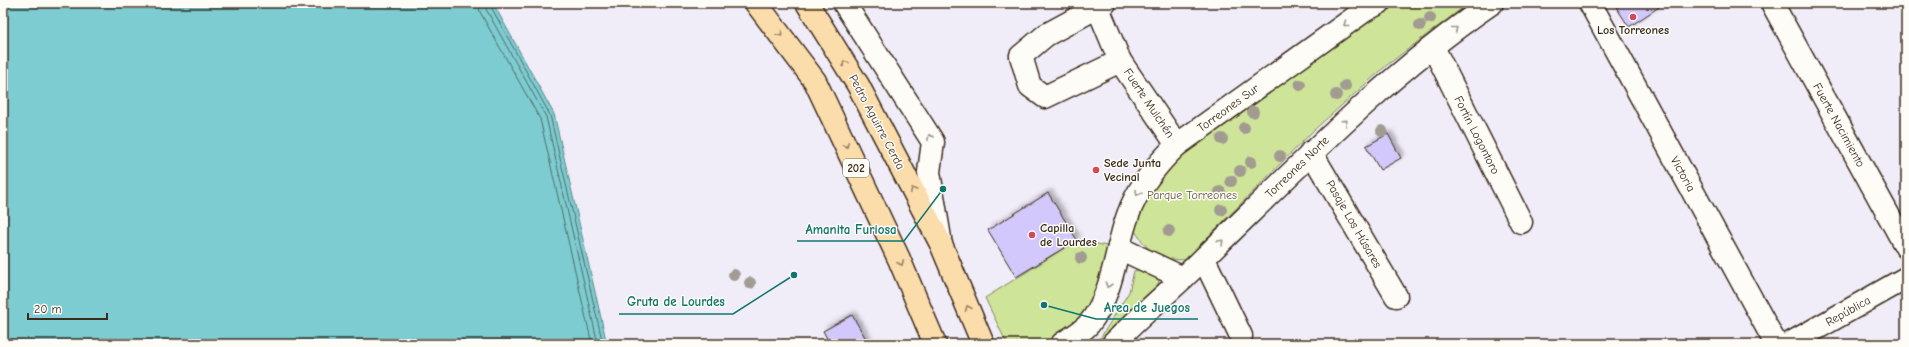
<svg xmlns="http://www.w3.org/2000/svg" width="1909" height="347" viewBox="0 0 1909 347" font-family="'Comic Neue',sans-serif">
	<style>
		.green { fill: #cee499; stroke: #84875c }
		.water { fill: #7bccd1; stroke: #618b89 }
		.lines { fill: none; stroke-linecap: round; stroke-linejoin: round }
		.shore { stroke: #556b66; stroke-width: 1 }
		.building { fill: #d2c8fb; stroke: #3b2a1e; filter: url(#shadow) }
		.minor-casing { stroke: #3b2a1e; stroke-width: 25 }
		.highway-casing { stroke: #3b2a1e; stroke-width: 25 }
		.minor { stroke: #fdfcf7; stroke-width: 22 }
		.highway { stroke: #fbddab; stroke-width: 22 }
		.tree { fill: #a19b91 }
		.oneway { stroke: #9c938a }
		.oneway2 { stroke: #9b8464 }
		.poi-dot { fill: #d1495b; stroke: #fdfcf7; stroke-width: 1.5 }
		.labels { text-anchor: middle; stroke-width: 3; stroke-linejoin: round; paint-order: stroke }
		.shield { fill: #fdfcf7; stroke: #75695f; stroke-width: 1 }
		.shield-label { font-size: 11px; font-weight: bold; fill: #3b2a1e }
		.poi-label { font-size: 12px; font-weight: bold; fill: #3b2a1e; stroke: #fdfcf7; text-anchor: start }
		.street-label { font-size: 12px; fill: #3b2a1e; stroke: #fdfcf7 }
		.park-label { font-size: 12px; fill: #60583d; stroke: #fdfcf7 }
		.leader { fill: none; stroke: #0f766e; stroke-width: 1.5 }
		.callout-dot { fill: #0f766e; stroke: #fdfcf7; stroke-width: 1.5 }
		.callout-label { font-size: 13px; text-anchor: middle; font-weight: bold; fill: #0f766e; stroke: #fdfcf7; stroke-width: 3; stroke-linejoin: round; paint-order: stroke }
	</style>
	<defs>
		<filter id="shadow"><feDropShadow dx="3.5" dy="-3.5" stdDeviation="2" flood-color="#0004"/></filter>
	</defs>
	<rect width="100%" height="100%" fill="#f0ecf8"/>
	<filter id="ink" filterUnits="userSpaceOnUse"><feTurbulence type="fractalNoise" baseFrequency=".025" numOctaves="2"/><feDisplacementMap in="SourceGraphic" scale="8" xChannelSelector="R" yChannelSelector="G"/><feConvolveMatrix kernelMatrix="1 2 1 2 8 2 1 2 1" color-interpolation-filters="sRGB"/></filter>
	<g filter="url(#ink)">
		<g class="green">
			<path d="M 1398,3 L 1469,3 L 1387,65 L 1314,130 L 1185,260 C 1156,259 1151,254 1134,230 L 1137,217 L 1163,166 L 1378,13 Z"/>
			<path d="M 1077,240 L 1107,246 L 1104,270 L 1095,297 L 1071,327 L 1046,344 L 1007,344 L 985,298 Z"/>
			<path d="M 1145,268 L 1153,272 L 1159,281 L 1156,291 L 1099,344 L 1092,344 L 1101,337 L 1129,292 L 1134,271 Z"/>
		</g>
		<path class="water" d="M 3,3 L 493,3 L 554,114 L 607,344 L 3,344 Z"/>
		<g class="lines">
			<g class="shore">
				<path d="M 478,3 L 480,12 L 540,119 L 592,344"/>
				<path d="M 484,3 L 486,9 L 546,117 L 598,344"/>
				<path d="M 489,3 L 550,115 L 603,344"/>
			</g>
		</g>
		<g class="building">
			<path d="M 1623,3 L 1656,3 L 1659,7 L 1629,27 L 1616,7 Z"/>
			<path d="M 1388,134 L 1401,158 L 1380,170 L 1366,146 Z"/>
			<path d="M 1048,193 L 1077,240 L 1016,277 L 988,230 Z"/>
			<path d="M 852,315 L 869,344 L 830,344 L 823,331 Z"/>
		</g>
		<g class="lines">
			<defs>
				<g id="minor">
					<path d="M 844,3 L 933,142 L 929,172 L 940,238"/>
					<path d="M 1105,3 L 1046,35 L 1021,56 L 1030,86 L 1045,97 L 1120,61"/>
					<path d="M 1590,3 L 1776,344"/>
					<path d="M 1772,3 L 1906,247"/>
					<path d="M 1098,8 L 1120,61 L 1177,145"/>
					<path d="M 1433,47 L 1521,222"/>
					<path d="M 1311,152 L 1396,296"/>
					<path d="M 1119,248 L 1183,278"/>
					<path d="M 1204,259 L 1241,336"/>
					<path d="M 1062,344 C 1070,338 1082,332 1089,324 C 1114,293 1115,250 1128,215 C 1138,187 1156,165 1177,145 L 1364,11 L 1379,3"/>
					<path d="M 1113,344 C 1142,314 1175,287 1205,257 C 1297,168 1386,75 1492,3"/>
					<path d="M 1789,344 L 1906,278"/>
				</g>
				<g id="highway">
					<path d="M 756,3 L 815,81 L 899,259 L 935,344"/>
					<path d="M 807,3 L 858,85 L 941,244 L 983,344"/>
				</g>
			</defs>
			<use href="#minor" class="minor-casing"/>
			<use href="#highway" class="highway-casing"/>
			<use href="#minor" class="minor"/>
			<use href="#highway" class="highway"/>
		</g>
		<g class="tree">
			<circle cx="1430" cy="18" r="6"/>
			<circle cx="1420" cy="25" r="6"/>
			<circle cx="1300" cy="85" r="6"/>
			<circle cx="1345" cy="86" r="6"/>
			<circle cx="1336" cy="95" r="6"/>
			<circle cx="1253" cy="112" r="6"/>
			<circle cx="1244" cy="128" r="6"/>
			<circle cx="1382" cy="131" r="6"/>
			<circle cx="1222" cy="139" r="6"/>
			<circle cx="1280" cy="156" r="6"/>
			<circle cx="1251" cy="162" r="6"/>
			<circle cx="1240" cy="171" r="6"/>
			<circle cx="1231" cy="181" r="6"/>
			<circle cx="1220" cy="192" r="6"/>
			<circle cx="1221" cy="210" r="6"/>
			<circle cx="1169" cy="231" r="6"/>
			<circle cx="1081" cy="258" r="6"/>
			<circle cx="734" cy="275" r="6"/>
			<circle cx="750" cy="283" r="6"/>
		</g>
		<defs><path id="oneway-chevron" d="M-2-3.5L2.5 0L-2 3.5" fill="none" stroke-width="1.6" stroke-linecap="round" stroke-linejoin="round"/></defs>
		<g class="oneway">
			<use href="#oneway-chevron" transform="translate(1346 24) rotate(144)"/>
			<use href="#oneway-chevron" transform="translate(1455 29) rotate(-39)"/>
			<use href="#oneway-chevron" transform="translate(1345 122) rotate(-42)"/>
			<use href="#oneway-chevron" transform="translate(930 137) rotate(-120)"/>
			<use href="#oneway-chevron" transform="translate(1138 193) rotate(120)"/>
			<use href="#oneway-chevron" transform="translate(1221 242) rotate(-45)"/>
			<use href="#oneway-chevron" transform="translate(1108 285) rotate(109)"/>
		</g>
		<g class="oneway2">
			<use href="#oneway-chevron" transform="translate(780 34) rotate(53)"/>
			<use href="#oneway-chevron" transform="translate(845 63) rotate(-122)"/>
			<use href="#oneway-chevron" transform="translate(846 145) rotate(65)"/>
			<use href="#oneway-chevron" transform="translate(913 190) rotate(-117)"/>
			<use href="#oneway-chevron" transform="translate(901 263) rotate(67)"/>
			<use href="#oneway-chevron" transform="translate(968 308) rotate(-113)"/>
		</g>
	</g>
	<g class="poi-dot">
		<circle cx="1633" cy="17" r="4"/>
		<circle cx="1096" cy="170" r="4"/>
		<circle cx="1032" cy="235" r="4"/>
	</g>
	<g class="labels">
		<rect class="shield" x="843" y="159" width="26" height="18" rx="3"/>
		<g class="shield-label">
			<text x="856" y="172">202</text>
		</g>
		<g class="poi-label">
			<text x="1633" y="34" text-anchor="middle">Los Torreones</text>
			<text x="1104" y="167">Sede Junta<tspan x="1104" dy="14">Vecinal</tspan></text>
			<text x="1040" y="232">Capilla<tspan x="1040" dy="14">de Lourdes</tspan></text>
		</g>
		<g class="street-label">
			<text transform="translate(1149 103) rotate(56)" y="4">Fuerte Mulchén</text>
			<text transform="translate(1228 108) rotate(-36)" y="4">Torreones Sur</text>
			<text transform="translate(877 122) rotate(62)" y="4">Pedro Aguirre Cerda</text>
			<text transform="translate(1839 125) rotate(61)" y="4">Fuerte Nacimiento</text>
			<text transform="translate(1477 135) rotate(63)" y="4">Fortín Logontoro</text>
			<text transform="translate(1297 167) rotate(-44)" y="4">Torreones Norte</text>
			<text transform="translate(1683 174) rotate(61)" y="4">Victoria</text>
			<text transform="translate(1354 224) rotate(60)" y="4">Pasaje Los Húsares</text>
			<text transform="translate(1848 311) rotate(-29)" y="4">República</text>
		</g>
		<g class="park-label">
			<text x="1192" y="199">Parque Torreones</text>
		</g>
	</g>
	<path class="leader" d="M943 189L904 241H797M794 275L733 314H619M1044 305L1096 319H1198"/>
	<g class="callout-dot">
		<circle cx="943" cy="189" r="4"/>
		<circle cx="794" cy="275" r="4"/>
		<circle cx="1044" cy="305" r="4"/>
	</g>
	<g class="callout-label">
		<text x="851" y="234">Amanita Furiosa</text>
		<text x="676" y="306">Gruta de Lourdes</text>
		<text x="1147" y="312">Area de Juegos</text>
	</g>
	<rect width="1909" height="347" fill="none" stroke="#fdfcf7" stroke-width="16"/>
	<rect x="8" y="8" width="1893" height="331" fill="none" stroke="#3b2a1e" stroke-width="1.5" filter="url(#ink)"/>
	<path d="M28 313v6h79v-6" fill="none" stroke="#3b2a1e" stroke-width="2"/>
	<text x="34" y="313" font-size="12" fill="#3b2a1e" stroke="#fdfcf7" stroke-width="3" paint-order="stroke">20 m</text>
</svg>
